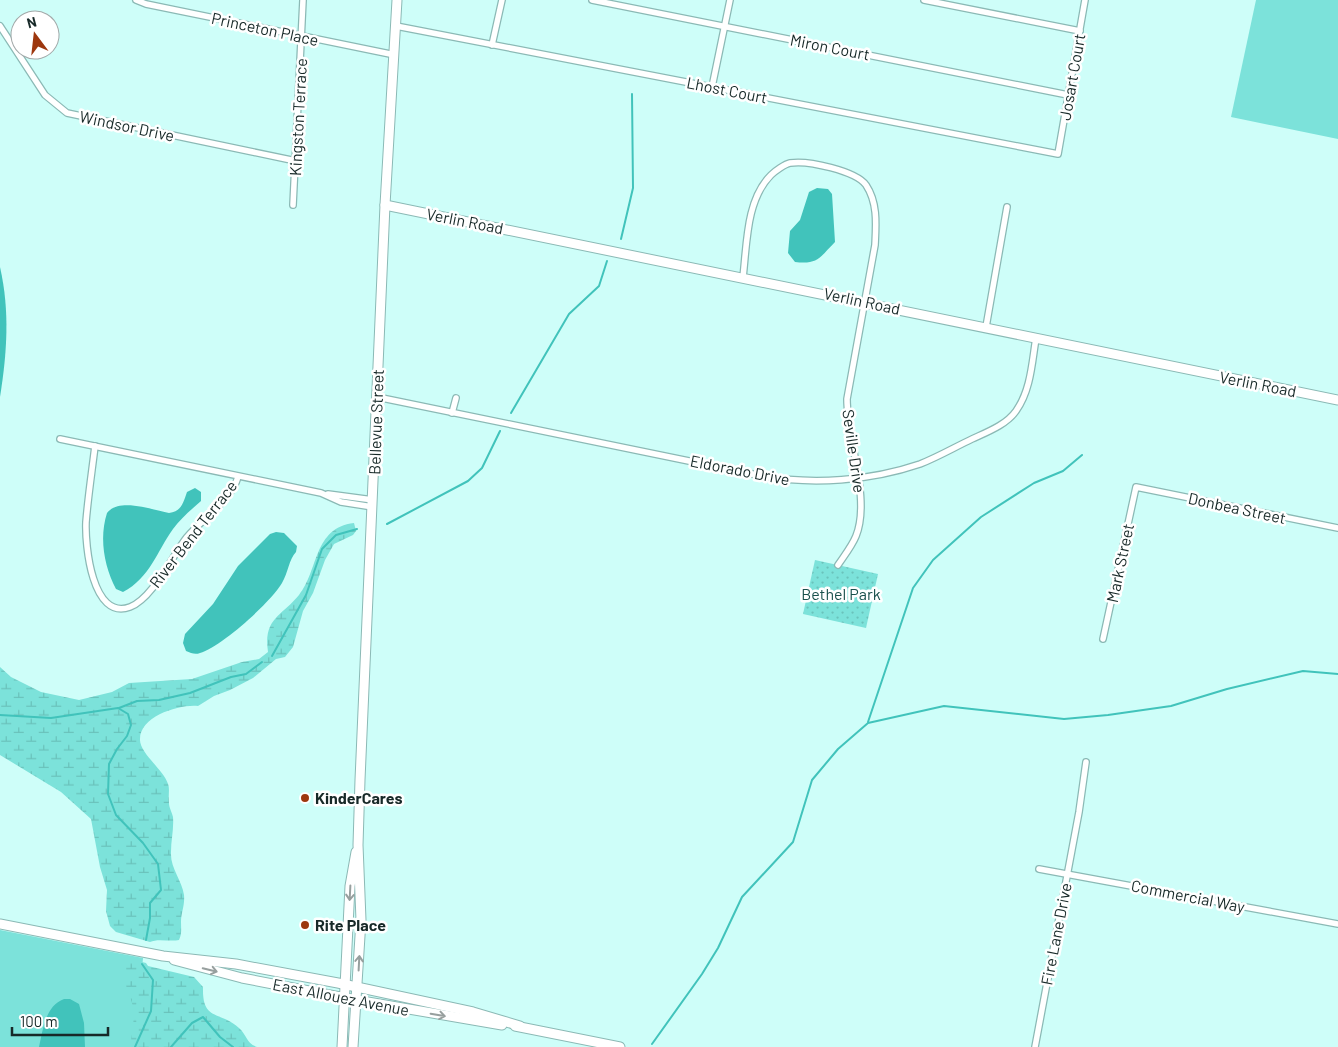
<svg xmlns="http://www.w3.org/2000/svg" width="1338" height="1047" viewBox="0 0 1338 1047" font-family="Barlow,sans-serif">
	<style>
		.green { fill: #7ce2da }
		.wetland { fill: url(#wetland-marsh) }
		.park { fill: url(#park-dots) }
		.water { fill: #41c3bb }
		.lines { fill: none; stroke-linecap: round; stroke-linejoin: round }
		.stream { stroke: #41c3bb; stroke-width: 2 }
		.street-casing { stroke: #8bb9b5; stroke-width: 8 }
		.secondary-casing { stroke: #8bb9b5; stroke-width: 11 }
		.street { stroke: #fff; stroke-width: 5.5 }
		.secondary { stroke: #fff; stroke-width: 9 }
		.oneway { stroke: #979f9e }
		.poi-dot { fill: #9d370e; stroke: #fff; stroke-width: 2 }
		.labels { text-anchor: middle; stroke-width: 5; stroke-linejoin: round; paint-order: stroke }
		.street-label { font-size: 16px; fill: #172928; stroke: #fff }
		.park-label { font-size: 16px; fill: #19504c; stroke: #fff }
		.poi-label { font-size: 16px; font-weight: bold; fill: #172928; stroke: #fff; text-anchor: start }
	</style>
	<defs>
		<pattern id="wetland-marsh" width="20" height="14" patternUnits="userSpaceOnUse" patternTransform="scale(1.25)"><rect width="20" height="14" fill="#7ce2da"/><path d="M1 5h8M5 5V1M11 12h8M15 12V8" fill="none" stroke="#6ac2bb"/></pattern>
		<pattern id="park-dots" width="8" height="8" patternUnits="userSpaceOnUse" patternTransform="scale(1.25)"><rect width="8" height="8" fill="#7ce2da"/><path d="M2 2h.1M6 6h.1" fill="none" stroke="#6ac2bb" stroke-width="1.8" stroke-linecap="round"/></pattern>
	</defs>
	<rect width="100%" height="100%" fill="#cefef9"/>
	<g class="green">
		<path d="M 1256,0 L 1338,0 L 1338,139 L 1231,117 Z"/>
		<path d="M 0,930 L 143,958 L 135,1047 L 0,1047 Z"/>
	</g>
	<g class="wetland">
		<path d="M 354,523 L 356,531 L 353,535 L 334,544 L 325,560 L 313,593 L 303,611 L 293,647 L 285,657 L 276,659 L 253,678 L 230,690 L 214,696 L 198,706 C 180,704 140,716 140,739 C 139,753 164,770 168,784 C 170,789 168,797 169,803 C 169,808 172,812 173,817 C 174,829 171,840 171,852 C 170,868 182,880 184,895 C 185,905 181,913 181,922 C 181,928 182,934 179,940 C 170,942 158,938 150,942 L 116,932 L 110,926 L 106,911 L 107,890 L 100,867 L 91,819 L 61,792 L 0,755 L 0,667 L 11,677 L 41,692 L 79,700 L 112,692 L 129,683 L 192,679 L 242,662 L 259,659 L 268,652 C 263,618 282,616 299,595 C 319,570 313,528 354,523 Z"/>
		<path d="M 138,961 L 146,963 L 148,966 L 194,977 L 203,987 C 202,1022 219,1010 239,1028 C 247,1035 246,1043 257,1047 L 130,1047 C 132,1034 135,1021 133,1007 C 129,987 119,983 128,962 Z"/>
	</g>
	<path class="park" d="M 815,560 L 878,574 L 866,628 L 803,614 Z"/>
	<g class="water">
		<path d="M 817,188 L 828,189 L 832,194 L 835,242 C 820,257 818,265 795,262 L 788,253 L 790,231 L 800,220 L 809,192 Z"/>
		<path d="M 0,267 C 10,311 7,353 0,397 Z"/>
		<path d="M 195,488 L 201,492 L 201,501 C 191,510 181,518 173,529 C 157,551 150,578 123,592 L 116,589 C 104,566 99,538 107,513 C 119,497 153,510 169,513 C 182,511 183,503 187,492 Z"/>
		<path d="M 276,532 L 284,533 L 297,546 L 296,552 C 289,559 288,573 282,583 C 271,602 221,647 200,653 C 195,655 191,653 186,651 L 183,643 L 185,634 L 213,604 L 238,566 L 270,534 Z"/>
		<path d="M 64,999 L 70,999 L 79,1004 L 84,1023 L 85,1047 L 39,1047 C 43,1030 45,1006 64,999 Z"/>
	</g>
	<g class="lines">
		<g class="stream">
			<path d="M 621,239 L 633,188 L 632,94"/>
			<path d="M 511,413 L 569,314 L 599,286 L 607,261"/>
			<path d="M 387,524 L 468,481 L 482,468 L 500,431"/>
			<path d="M 272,656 L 306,595 L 322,549 L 336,535 L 357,529"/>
			<path d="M 119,708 L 137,701 L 159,700 L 190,693 L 231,677 L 246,674 L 262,662"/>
			<path d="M 0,715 L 51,718 L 118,708 L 128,714 L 131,725 L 127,736 L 117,749 L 109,764 L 108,794 L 116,815 L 143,843 L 158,864 L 161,890 L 150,903 L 150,918 L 146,940"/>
			<path d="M 868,722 L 913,588 L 933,560 L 981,517 L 1034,483 L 1063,471 L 1082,455"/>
			<path d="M 652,1044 L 702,974 L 718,948 L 742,897 L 793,842 L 812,780 L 838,749 L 868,723 L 944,706 L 1064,719 L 1108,715 L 1171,706 L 1227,689 L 1303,671 L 1338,674"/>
			<path d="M 135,1047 L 151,1011 L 153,980 L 142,964"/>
			<path d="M 171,1047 L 192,1023 L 203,1017 L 220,1037 L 233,1047"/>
		</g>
		<defs>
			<g id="street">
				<path d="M 136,0 L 146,4 L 395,55"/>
				<path d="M 592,0 L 1068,95"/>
				<path d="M 924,0 L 1080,31"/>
				<path d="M 0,26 L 45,95 L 67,113 L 296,161"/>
				<path d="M 396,26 L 1058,154 L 1085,0"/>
				<path d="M 492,45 L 502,0"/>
				<path d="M 712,87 L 730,0"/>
				<path d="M 293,205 L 303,0"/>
				<path d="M 743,277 C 747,244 746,200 771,175 C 775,171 785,164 790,163 C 808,160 856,171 866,185 C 878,203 876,225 875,245 L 847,399 C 847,440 871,499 856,536 C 852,546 844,556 838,565"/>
				<path d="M 986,327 L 1007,207"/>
				<path d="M 377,397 L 762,476 C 813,485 870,481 920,464 C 938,457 955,447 972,439 C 987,432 1006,425 1016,411 C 1031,390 1032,362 1036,338"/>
				<path d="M 452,413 L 456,398"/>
				<path d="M 60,439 L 321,493 L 341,502 L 373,507"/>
				<path d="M 95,446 C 92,471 88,497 86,522 C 85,545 92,621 130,607 C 153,598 172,556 187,537 C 203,518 231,501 238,477"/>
				<path d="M 328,494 L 373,500"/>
				<path d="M 1103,639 L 1136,487 L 1338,528"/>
				<path d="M 1039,869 L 1338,924"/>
				<path d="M 1035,1047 L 1079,812 L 1086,762"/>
			</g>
			<g id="secondary">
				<path d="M 385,205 L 1338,400"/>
				<path d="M 0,924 L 163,956 L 236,964 L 338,983 L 473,1012 L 520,1026"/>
				<path d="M 174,960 L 242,978 L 356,1000 L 502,1025"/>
				<path d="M 515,1026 L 620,1047"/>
				<path d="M 342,1047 L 350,886 L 356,852"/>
				<path d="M 353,1047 L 361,920 L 358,845 L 360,780 L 385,205 L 397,0"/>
			</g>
		</defs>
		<use href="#street" class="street-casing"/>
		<use href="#secondary" class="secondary-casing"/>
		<use href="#street" class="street"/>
		<use href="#secondary" class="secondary"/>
	</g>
	<defs><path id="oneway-shaft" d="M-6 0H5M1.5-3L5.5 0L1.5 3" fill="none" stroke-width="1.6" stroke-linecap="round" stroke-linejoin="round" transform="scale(1.25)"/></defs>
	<g class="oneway">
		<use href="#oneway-shaft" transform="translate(350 893) rotate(93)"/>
		<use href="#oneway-shaft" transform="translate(359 963) rotate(-87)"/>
		<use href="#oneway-shaft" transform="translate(210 970) rotate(14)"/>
		<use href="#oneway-shaft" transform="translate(438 1015) rotate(10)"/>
	</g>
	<g class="poi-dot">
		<circle cx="305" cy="798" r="5"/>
		<circle cx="305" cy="925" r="5"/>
	</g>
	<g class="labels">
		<g class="street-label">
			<text transform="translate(265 29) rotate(12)" y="6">Princeton Place</text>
			<text transform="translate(830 47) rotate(11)" y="6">Miron Court</text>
			<text transform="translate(1072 77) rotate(-80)" y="6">Josart Court</text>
			<text transform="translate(727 90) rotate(11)" y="6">Lhost Court</text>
			<text transform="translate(298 117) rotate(-87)" y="6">Kingston Terrace</text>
			<text transform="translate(127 126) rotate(12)" y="6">Windsor Drive</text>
			<text transform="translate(465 221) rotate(11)" y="6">Verlin Road</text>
			<text transform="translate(862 301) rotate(12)" y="6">Verlin Road</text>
			<text transform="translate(1258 384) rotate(11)" y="6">Verlin Road</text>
			<text transform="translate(376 422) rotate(-88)" y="6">Bellevue Street</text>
			<text transform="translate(854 451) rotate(82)" y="6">Seville Drive</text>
			<text transform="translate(740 470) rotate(11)" y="6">Eldorado Drive</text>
			<text transform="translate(1237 508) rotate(12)" y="6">Donbea Street</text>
			<text transform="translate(193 534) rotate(-52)" y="6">River Bend Terrace</text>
			<text transform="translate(1120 563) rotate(-78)" y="6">Mark Street</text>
			<text transform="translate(1188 896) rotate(11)" y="6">Commercial Way</text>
			<text transform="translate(1056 934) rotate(-79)" y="6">Fire Lane Drive</text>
			<text transform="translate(341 997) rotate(11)" y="6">East Allouez Avenue</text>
		</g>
		<g class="park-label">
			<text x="841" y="600">Bethel Park</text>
		</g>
		<g class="poi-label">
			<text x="315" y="804">KinderCares</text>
			<text x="315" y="931">Rite Place</text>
		</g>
	</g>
	<g transform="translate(35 35) rotate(345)"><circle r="24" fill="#ffffff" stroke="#a2a9a9"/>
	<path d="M0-4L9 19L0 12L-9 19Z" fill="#9d370e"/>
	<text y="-8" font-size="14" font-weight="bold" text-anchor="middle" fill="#172928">N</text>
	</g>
	<path d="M12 1027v8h96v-8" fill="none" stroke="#172928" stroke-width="2.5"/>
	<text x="20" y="1027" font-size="15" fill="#172928" stroke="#ffffff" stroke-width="4" paint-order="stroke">100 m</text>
</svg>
